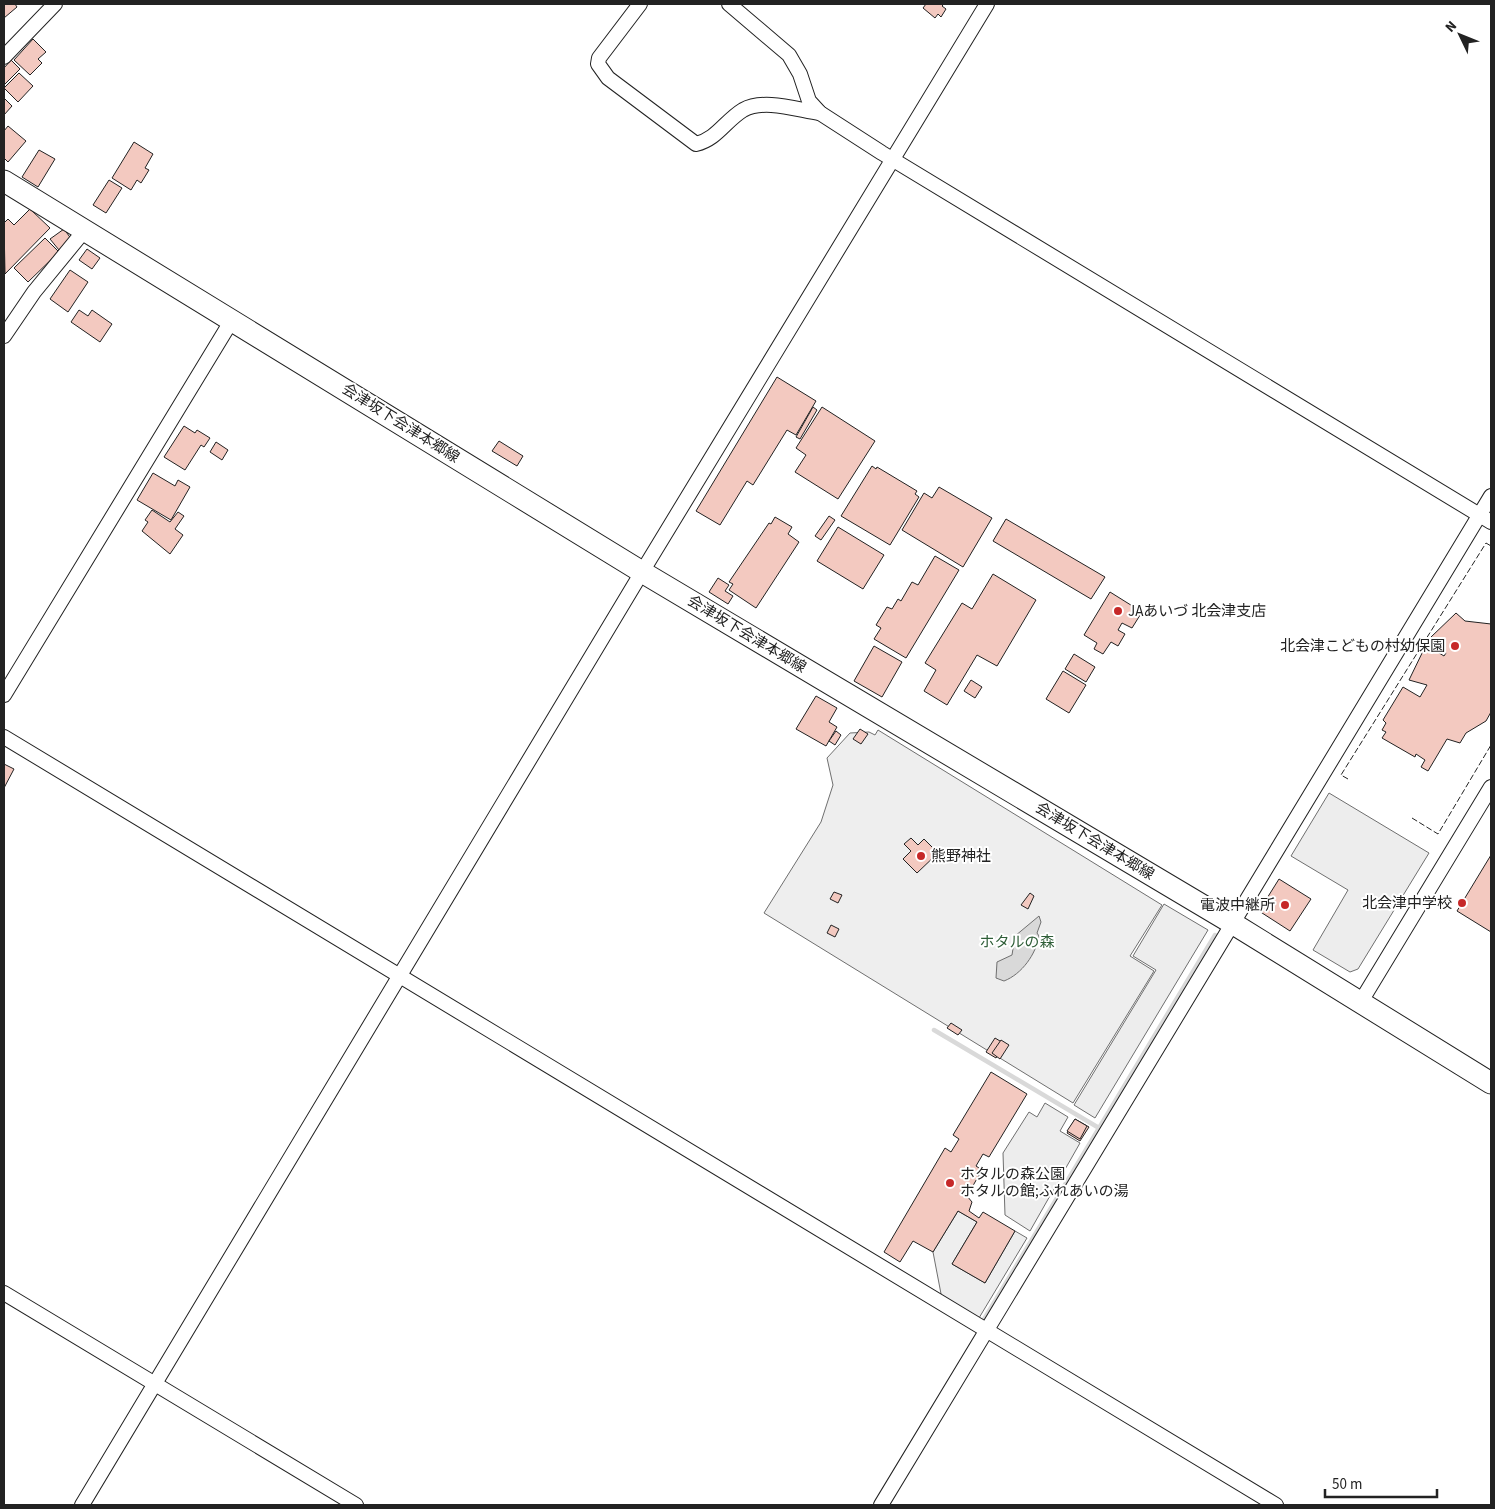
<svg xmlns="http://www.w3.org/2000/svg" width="1495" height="1509" viewBox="0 0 1495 1509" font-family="'Source Sans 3','Noto Sans JP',sans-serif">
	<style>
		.green { fill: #eee; stroke: #6f6f6f }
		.parking { fill: #ededed; stroke: #6f6f6f }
		.water { fill: #d9d9d9; stroke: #6f6f6f }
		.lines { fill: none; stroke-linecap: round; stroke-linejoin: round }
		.stream { stroke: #d9d9d9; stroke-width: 4.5 }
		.building { fill: #f3c9c0; stroke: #222 }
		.minor-casing { stroke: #222; stroke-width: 16 }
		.primary-casing { stroke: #222; stroke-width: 23 }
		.minor { stroke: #fff; stroke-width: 14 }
		.primary { stroke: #fff; stroke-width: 21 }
		.fence { stroke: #222; stroke-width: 1; stroke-dasharray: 6 2.5; stroke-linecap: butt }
		.poi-dot { fill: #c62828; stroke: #fff; stroke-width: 2 }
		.labels { text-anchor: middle; stroke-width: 4; stroke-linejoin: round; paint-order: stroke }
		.street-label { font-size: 15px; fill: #222; stroke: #fff }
		.poi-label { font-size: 15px; fill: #222; stroke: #fff; text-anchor: start }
		.park-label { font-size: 15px; fill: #2f5e38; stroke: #fff }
	</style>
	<rect width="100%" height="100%" fill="#fff"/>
	<g class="green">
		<path d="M 878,730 L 1162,905 L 1130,956 L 1154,971 L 1073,1103 L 764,913 L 821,822 L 833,785 L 827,758 L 850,733 L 869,732 L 875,735 Z"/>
		<path d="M 958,1211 L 977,1222 L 952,1264 L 985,1283 L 1015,1231 L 1027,1238 L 979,1318 L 942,1299 L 933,1252 Z"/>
	</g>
	<g class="parking">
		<path d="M 1329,793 L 1429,853 L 1358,969 L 1350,972 L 1313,950 L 1348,890 L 1291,856 Z"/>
		<path d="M 1164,904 L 1208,930 L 1095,1118 L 1074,1105 L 1156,970 L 1133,956 Z"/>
		<path d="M 1045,1103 L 1068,1117 L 1060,1131 L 1080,1143 L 1030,1231 L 1005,1215 L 1003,1153 L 1029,1112 L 1037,1117 Z"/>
	</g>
	<path class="water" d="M 1039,916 L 1041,922 L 1037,933 L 1039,936 C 1036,954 1022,974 1004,981 L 996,978 L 997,962 L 1012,955 L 1015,936 Z"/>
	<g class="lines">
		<g class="stream">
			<path d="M 934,1030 L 1099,1128"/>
			<path d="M 983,1321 L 1215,935"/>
		</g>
	</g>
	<g class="building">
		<path d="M 4,4 L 15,4 L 17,7 L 4,18 Z"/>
		<path d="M 926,4 L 944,4 L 942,6 L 946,9 L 941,17 L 938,14 L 935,18 L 923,8 Z"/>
		<path d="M 33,39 L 46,52 L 38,59 L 42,63 L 30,75 L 14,60 Z"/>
		<path d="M 11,60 L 20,69 L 4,85 L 4,68 Z"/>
		<path d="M 19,73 L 33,86 L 18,102 L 4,88 Z"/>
		<path d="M 4,98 L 12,106 L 4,115 Z"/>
		<path d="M 8,126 L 26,141 L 8,162 L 4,158 L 4,131 Z"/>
		<path d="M 134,142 L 153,154 L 145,168 L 149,170 L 141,183 L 137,180 L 131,190 L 112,178 Z"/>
		<path d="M 39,150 L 55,159 L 38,187 L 22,177 Z"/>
		<path d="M 109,180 L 122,188 L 106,213 L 93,205 Z"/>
		<path d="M 30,209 L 50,228 L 5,274 L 4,223 L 8,219 L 14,225 Z"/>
		<path d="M 64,229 L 72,240 L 59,250 L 50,239 Z"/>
		<path d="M 45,238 L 59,252 L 28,282 L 14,268 Z"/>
		<path d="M 87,249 L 100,258 L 92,269 L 79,260 Z"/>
		<path d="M 70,270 L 88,282 L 68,312 L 50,299 Z"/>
		<path d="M 79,310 L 88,316 L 92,310 L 112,324 L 100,342 L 71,322 Z"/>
		<path d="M 777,377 L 816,401 L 796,435 L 787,430 L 753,485 L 747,481 L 720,525 L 696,511 Z"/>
		<path d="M 813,407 L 817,410 L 800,439 L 796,437 Z"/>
		<path d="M 822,407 L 875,441 L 838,499 L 795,472 L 806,455 L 796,448 Z"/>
		<path d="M 184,426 L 195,433 L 197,430 L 210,438 L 204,447 L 201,445 L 185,470 L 164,457 Z"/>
		<path d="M 499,441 L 523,456 L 517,466 L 492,451 Z"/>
		<path d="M 216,442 L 228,450 L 222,460 L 210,452 Z"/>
		<path d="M 872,466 L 876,469 L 877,467 L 917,491 L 915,494 L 919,497 L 890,545 L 841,516 Z"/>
		<path d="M 153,473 L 175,486 L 178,480 L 190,487 L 171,520 L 137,500 Z"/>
		<path d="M 939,487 L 992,518 L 963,567 L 902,530 L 924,493 L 932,498 Z"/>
		<path d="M 152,510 L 170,522 L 178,512 L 184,516 L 175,529 L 183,535 L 170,554 L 142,531 L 148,522 L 145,520 Z"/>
		<path d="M 829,516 L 835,520 L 821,540 L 815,536 Z"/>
		<path d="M 775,517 L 792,527 L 788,534 L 799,542 L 756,608 L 729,590 L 733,584 L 729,582 L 769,523 L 771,524 Z"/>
		<path d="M 1006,519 L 1105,577 L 1091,599 L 993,541 Z"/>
		<path d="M 838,527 L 884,555 L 863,589 L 817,561 Z"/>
		<path d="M 935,556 L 959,570 L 906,658 L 874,639 L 881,628 L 876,625 L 887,607 L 892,609 L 898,599 L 901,601 L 912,582 L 918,585 Z"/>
		<path d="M 993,574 L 1036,600 L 997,666 L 977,655 L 947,705 L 924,691 L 936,670 L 925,663 L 962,603 L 972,609 Z"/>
		<path d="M 718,578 L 729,585 L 725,591 L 733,596 L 728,604 L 709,592 Z"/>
		<path d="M 1110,592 L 1142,612 L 1132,628 L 1122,623 L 1118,630 L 1125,634 L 1118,646 L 1111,642 L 1103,654 L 1094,649 L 1097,643 L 1084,635 Z"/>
		<path d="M 1456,613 L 1465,621 L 1491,624 L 1491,712 L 1486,721 L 1466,733 L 1460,743 L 1447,739 L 1428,771 L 1421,767 L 1425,760 L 1416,754 L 1415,757 L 1382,738 L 1386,732 L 1382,730 L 1386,723 L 1383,720 L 1403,687 L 1420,697 L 1427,685 L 1409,680 L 1426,645 L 1444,656 L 1446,653 L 1431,637 Z"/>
		<path d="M 874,646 L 902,662 L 882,697 L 854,681 Z"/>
		<path d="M 1074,654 L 1095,667 L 1086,682 L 1065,669 Z"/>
		<path d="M 1063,671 L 1086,685 L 1069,713 L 1046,699 Z"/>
		<path d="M 971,680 L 982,687 L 975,698 L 964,691 Z"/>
		<path d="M 816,696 L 837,708 L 829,722 L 837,727 L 826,746 L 796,729 Z"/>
		<path d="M 860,729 L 868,734 L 861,744 L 853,739 Z"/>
		<path d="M 836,731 L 841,735 L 835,745 L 829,741 Z"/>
		<path d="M 4,764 L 14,769 L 4,788 Z"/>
		<path d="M 911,838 L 918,845 L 924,839 L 938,853 L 917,873 L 903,859 L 911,851 L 904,844 Z"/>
		<path d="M 1491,855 L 1491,932 L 1457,911 Z"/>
		<path d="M 1279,879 L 1311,899 L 1290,931 L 1259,911 Z"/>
		<path d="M 834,892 L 842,895 L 838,903 L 830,899 Z"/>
		<path d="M 1030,893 L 1034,896 L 1028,909 L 1021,905 Z"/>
		<path d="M 831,925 L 839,929 L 835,937 L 827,933 Z"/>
		<path d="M 951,1023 L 962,1030 L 958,1035 L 947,1028 Z"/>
		<path d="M 995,1038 L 1005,1044 L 996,1058 L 986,1052 Z"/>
		<path d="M 1001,1040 L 1009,1045 L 1000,1059 L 992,1053 Z"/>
		<path d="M 991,1072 L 1027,1094 L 989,1157 L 983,1154 L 976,1166 L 982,1170 L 967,1196 L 972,1202 L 969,1211 L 979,1218 L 983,1212 L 1015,1231 L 985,1283 L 952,1264 L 977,1222 L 958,1211 L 933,1252 L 913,1241 L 900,1262 L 884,1252 L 945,1148 L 951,1152 L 959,1139 L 953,1135 Z"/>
		<path d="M 1075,1119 L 1089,1127 L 1080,1141 L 1067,1133 Z"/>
		<path d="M 1075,1119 L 1087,1126 L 1080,1139 L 1067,1131 Z"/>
	</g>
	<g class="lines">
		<defs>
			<g id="minor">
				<path d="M 640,4 L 599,58 L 598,64 L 608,78 L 696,144 C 717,139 725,121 743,110 C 764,98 798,110 820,113"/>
				<path d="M 729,4 L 789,55 L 800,74 L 809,101 L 820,113 L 882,153 L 1491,522"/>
				<path d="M 4,57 L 55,4"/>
				<path d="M 4,336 L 34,292 L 84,231"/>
				<path d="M 4,695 L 232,320"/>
				<path d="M 4,737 L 1276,1505"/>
				<path d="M 1360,1003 L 1491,787"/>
				<path d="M 4,1293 L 356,1505"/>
				<path d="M 82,1505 L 642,572 L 987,4"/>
				<path d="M 881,1505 L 1491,496"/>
			</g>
			<path id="primary" d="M 4,181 L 642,572 L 1232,923 L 1491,1083"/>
		</defs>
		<use href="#minor" class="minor-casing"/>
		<use href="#primary" class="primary-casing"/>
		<use href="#minor" class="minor"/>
		<use href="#primary" class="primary"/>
		<g class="fence">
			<path d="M 1348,779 L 1341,775 L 1486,543 L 1491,546"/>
			<path d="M 1412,818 L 1438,834 L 1491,745"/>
		</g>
	</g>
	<g class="poi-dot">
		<circle cx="1118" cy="611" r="5"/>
		<circle cx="1455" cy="646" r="5"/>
		<circle cx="921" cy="856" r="5"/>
		<circle cx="1462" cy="903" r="5"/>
		<circle cx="1285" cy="905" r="5"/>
		<circle cx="950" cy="1183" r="5"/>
	</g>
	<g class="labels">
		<g class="street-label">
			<text transform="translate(401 423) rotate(32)" y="5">会津坂下会津本郷線</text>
			<text transform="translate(747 634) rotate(31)" y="5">会津坂下会津本郷線</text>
			<text transform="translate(1095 841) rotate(31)" y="5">会津坂下会津本郷線</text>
		</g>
		<g class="poi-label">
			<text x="1128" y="616">JAあいづ 北会津支店</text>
			<text x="1445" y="651" text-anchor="end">北会津こどもの村幼保園</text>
			<text x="931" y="861">熊野神社</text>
			<text x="1452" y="908" text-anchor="end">北会津中学校</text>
			<text x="1275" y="910" text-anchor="end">電波中継所</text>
			<text x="960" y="1179">ホタルの森公園<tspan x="960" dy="17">ホタルの館;ふれあいの湯</tspan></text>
		</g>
		<g class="park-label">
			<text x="1017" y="947">ホタルの森</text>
		</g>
	</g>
	<rect width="1495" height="1509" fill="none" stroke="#222222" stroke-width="10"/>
	<g transform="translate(1460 35) rotate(313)" stroke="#ffffff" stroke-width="4" paint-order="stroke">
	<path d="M0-4L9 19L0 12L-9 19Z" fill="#222222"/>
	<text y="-8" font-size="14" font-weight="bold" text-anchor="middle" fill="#222222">N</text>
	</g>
	<path d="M1325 1489v8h112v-8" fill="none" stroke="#222222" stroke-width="2.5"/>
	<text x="1332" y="1489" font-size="15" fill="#222222" stroke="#ffffff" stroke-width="4" paint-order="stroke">50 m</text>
</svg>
